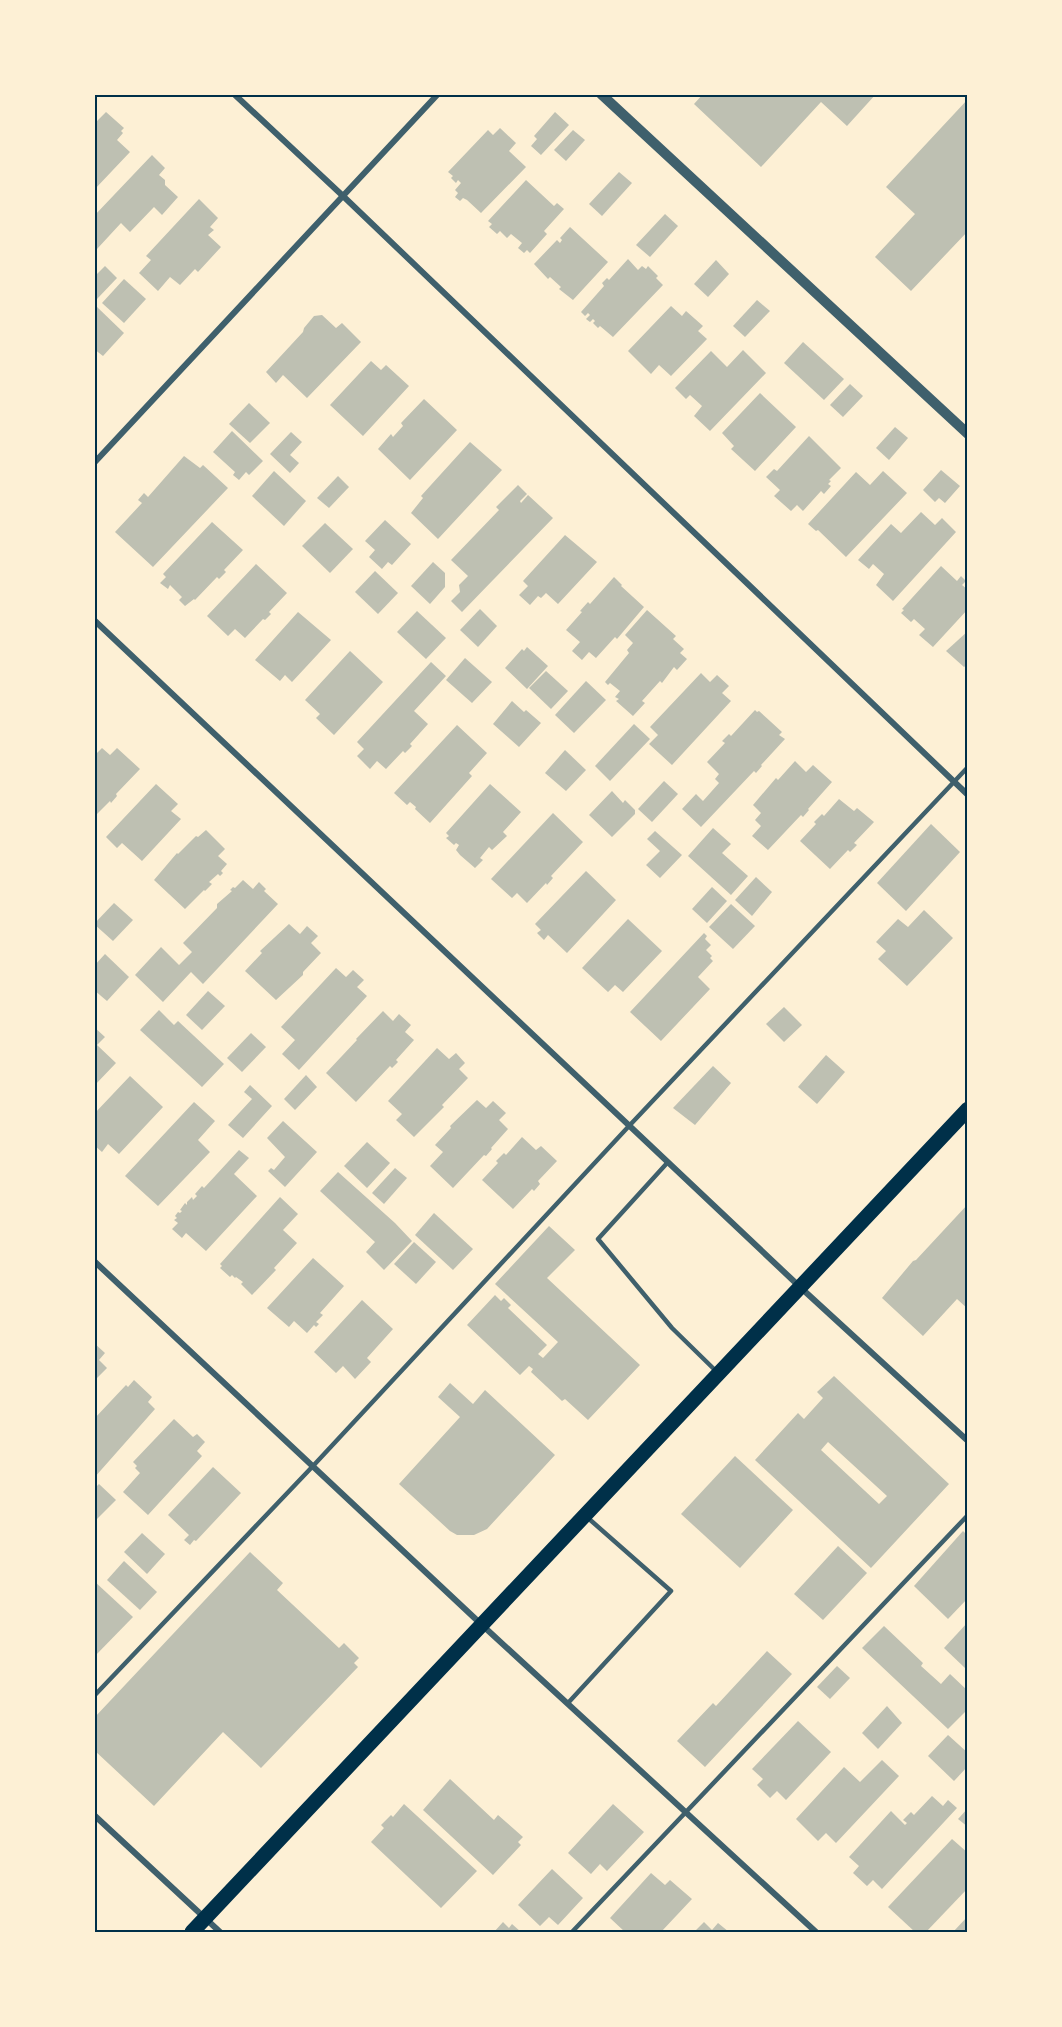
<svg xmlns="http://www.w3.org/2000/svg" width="1062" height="2027" viewBox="0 0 1062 2027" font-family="'Work Sans',sans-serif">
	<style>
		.building { fill: #bec0b2; fill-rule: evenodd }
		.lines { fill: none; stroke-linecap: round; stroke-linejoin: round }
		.service { stroke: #3f606c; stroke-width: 4.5 }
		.minor { stroke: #3f606c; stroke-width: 6 }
		.tertiary { stroke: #3f606c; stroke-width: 10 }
		.primary { stroke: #003049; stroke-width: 15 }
		.neatline { fill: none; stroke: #003049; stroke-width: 2 }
	</style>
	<rect width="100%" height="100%" fill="#fdf0d5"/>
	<g class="building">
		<path d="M 703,94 L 876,94 L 847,126 L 821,102 L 761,167 L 694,104 Z"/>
		<path d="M 968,99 L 968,231 L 911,291 L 875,257 L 915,214 L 886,187 Z"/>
		<path d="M 106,112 L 124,128 L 121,131 L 123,133 L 117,140 L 130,152 L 94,190 L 94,124 Z"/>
		<path d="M 555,112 L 569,125 L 541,155 L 531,146 L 537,139 L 534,136 Z"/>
		<path d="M 500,128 L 516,143 L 509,151 L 526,167 L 481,213 L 467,200 L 463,198 L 460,201 L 455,197 L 458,193 L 455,190 L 461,183 L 458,180 L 456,183 L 451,178 L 453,176 L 448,172 L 488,130 L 493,135 Z"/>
		<path d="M 573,130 L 585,140 L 566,161 L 554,150 Z"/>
		<path d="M 152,155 L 165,168 L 159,175 L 165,180 L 165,185 L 178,197 L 162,215 L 154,207 L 130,232 L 121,223 L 97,249 L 94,247 L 94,216 Z"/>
		<path d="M 619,172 L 632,183 L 602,216 L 589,204 Z"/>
		<path d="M 526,180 L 554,206 L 557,203 L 564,209 L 544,231 L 547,234 L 530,253 L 527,250 L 524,253 L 518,248 L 522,243 L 511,234 L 507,238 L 500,231 L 497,234 L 489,227 L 492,224 L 488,221 Z"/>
		<path d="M 199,199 L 218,218 L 210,227 L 214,230 L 208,235 L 221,247 L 198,272 L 195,269 L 180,285 L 170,277 L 158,291 L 139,273 L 151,260 L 146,256 Z"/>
		<path d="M 665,214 L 678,226 L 650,257 L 636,245 Z"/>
		<path d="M 570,227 L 608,262 L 573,300 L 559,289 L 561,287 L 550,277 L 548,279 L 534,264 L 557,240 L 560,243 L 562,240 L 560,238 Z"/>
		<path d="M 628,259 L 638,270 L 642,266 L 646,269 L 648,266 L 658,276 L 656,278 L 663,285 L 613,337 L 600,326 L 598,328 L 593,323 L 595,321 L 593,319 L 590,322 L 586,319 L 590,315 L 588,313 L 585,316 L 581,312 L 604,286 L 602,283 L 607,278 L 609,280 Z"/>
		<path d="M 716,260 L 729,274 L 708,297 L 694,284 Z"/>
		<path d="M 105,266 L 117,278 L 97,299 L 94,297 L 94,277 Z"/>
		<path d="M 124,279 L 146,299 L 124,323 L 102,303 Z"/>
		<path d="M 757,300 L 770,311 L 745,337 L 733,326 Z"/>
		<path d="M 96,306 L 124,333 L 103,356 L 94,349 L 94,307 Z"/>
		<path d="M 671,306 L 682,316 L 686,311 L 703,326 L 698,331 L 707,339 L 671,376 L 659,365 L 651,374 L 628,351 Z"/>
		<path d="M 322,315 L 336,328 L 342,323 L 361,342 L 307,398 L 283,375 L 276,383 L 266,372 L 303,332 L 304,328 L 314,316 Z"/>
		<path d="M 803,342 L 844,379 L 824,400 L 784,363 Z"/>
		<path d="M 743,350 L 766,373 L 710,431 L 694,416 L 702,406 L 690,395 L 686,399 L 675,388 L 711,351 L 727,367 Z"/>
		<path d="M 371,361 L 381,370 L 386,365 L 409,386 L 363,436 L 330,405 Z"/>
		<path d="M 850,384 L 863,396 L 843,417 L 830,405 Z"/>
		<path d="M 760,393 L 796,427 L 755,471 L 731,449 L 734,446 L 722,433 Z"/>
		<path d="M 424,399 L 457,430 L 410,480 L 378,449 L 391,434 L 393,437 L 403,426 L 401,423 Z"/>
		<path d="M 249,403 L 270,423 L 250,443 L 229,424 Z"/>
		<path d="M 895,427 L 908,438 L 889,460 L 876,448 Z"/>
		<path d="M 232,431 L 263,461 L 249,475 L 246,472 L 239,480 L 233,475 L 235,472 L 213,452 Z"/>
		<path d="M 291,432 L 302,442 L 290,455 L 299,463 L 290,473 L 270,454 Z"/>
		<path d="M 809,436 L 841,468 L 829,480 L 831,481 L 828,484 L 831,486 L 824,494 L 821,491 L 803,511 L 797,505 L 791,511 L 774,496 L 780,490 L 766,477 L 774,469 L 777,471 Z"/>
		<path d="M 470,442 L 502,470 L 438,539 L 411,513 L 423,498 L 421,496 Z"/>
		<path d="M 184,456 L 200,468 L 203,465 L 228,488 L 153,567 L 115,532 L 142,503 L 138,500 L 144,493 L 148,497 Z"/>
		<path d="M 941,470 L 960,486 L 945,503 L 939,498 L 935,502 L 923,490 Z"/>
		<path d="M 274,471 L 306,501 L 284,526 L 252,496 Z"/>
		<path d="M 883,471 L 907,493 L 846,557 L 818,530 L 816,531 L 808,524 L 856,472 L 870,485 Z"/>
		<path d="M 338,476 L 349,487 L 329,508 L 317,498 Z"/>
		<path d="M 518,485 L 527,494 L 520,501 L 521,503 L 528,495 L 553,518 L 462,612 L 451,601 L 460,592 L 459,585 L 468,576 L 451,560 L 499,510 L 496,507 Z"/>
		<path d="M 921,512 L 935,525 L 942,518 L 956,532 L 893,601 L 876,585 L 884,574 L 873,564 L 869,569 L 858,560 L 891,524 L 901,533 Z"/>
		<path d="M 385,520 L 411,544 L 392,565 L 388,562 L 382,569 L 369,557 L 375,550 L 365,541 Z"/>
		<path d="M 212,522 L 243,550 L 224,570 L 226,572 L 219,579 L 217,577 L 195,600 L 194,599 L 185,606 L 179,600 L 182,597 L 170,585 L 168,589 L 160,583 L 166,577 L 163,574 Z"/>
		<path d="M 325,523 L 353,549 L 330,573 L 302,546 Z"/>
		<path d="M 565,535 L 597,562 L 558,604 L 546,593 L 541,598 L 538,596 L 530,605 L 519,595 L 528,586 L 523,581 Z"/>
		<path d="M 433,562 L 445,573 L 445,587 L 430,604 L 411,586 Z"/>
		<path d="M 256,564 L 287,593 L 269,612 L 271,614 L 265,620 L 263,619 L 245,638 L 235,629 L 228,636 L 207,616 Z"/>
		<path d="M 941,566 L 957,581 L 961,576 L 966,581 L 962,585 L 968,590 L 968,609 L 933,647 L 919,635 L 925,629 L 914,619 L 911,622 L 901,613 L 904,610 L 902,609 Z"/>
		<path d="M 375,571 L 398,593 L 378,614 L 355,592 Z"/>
		<path d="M 614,577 L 622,585 L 621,586 L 644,607 L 617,639 L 615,637 L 596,658 L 589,652 L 582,660 L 572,651 L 580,642 L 566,630 L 582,612 L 580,611 L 588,602 L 590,604 Z"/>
		<path d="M 480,609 L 497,626 L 478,647 L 460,630 Z"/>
		<path d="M 647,610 L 676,636 L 673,639 L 684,649 L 680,653 L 687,659 L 677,670 L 674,667 L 662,683 L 660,681 L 642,701 L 645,703 L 633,716 L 616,701 L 619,699 L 615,697 L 620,691 L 610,683 L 608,685 L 605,682 L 629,653 L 627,650 L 633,643 L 625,635 Z"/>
		<path d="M 417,611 L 446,638 L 426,659 L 397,632 Z"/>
		<path d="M 298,612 L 331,640 L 292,682 L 285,675 L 280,681 L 255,660 Z"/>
		<path d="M 968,631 L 968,664 L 964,667 L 946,651 Z"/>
		<path d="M 527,647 L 548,666 L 527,689 L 505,668 L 522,649 L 524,651 Z"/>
		<path d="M 350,651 L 383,682 L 334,735 L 316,718 L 320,714 L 305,700 Z"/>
		<path d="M 465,658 L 492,682 L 472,703 L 446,680 Z"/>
		<path d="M 431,662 L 446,676 L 414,711 L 428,724 L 410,744 L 412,746 L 405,753 L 403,751 L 386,769 L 377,761 L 370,769 L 357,756 L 364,749 L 357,742 Z"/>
		<path d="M 546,671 L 568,691 L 551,709 L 529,688 Z"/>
		<path d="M 701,673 L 710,682 L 717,675 L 729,686 L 722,693 L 731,701 L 672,765 L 649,744 L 658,735 L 650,727 Z"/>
		<path d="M 586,681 L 606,700 L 574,733 L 555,715 Z"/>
		<path d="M 512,701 L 524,712 L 526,710 L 541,723 L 519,747 L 493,724 Z"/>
		<path d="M 755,710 L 757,712 L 759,711 L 782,732 L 779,735 L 785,739 L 761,765 L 762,766 L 756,773 L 754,771 L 701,827 L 682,809 L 696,794 L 703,801 L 719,783 L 715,779 L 719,774 L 707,762 L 725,743 L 722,741 L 729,734 L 731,736 Z"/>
		<path d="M 634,724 L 650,739 L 610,781 L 595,766 Z"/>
		<path d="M 457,725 L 487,753 L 469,773 L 472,776 L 430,823 L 415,809 L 416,807 L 410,802 L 407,805 L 394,793 Z"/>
		<path d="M 102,748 L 110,755 L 117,748 L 140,769 L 116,794 L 117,796 L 111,803 L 110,801 L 94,817 L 94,756 Z"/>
		<path d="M 565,750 L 586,770 L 566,791 L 545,773 Z"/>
		<path d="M 795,761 L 806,772 L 813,765 L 832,782 L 808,809 L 809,810 L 803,817 L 801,815 L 768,850 L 752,836 L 761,826 L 755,820 L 761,813 L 753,805 L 776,778 L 778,780 Z"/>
		<path d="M 664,781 L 678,794 L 652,822 L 638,809 Z"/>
		<path d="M 156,784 L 178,804 L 171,811 L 181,819 L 142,861 L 122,843 L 117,848 L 106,837 Z"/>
		<path d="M 490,784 L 521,812 L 503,832 L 507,836 L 492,850 L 489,847 L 480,858 L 483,860 L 475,868 L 460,855 L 456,850 L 459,845 L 456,843 L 454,845 L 446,838 L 449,836 L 446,833 Z"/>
		<path d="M 612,791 L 623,803 L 625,800 L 635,810 L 635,814 L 612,837 L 589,815 Z"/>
		<path d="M 839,799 L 854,811 L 857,808 L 874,822 L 854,843 L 857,845 L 850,852 L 848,850 L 830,869 L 800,841 L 816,824 L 814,822 L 822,814 L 824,816 Z"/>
		<path d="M 553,813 L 583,842 L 551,876 L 553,878 L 547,885 L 546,883 L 527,903 L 517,893 L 512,898 L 491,879 Z"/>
		<path d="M 931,824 L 960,852 L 906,911 L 877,883 Z"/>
		<path d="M 713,828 L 731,844 L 722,853 L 748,876 L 731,895 L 688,856 Z"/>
		<path d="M 206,830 L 225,849 L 218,856 L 227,864 L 221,871 L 223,873 L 220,876 L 218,874 L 209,882 L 212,884 L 205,891 L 204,890 L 185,909 L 154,880 L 177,853 L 178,854 L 196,836 L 198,837 Z"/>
		<path d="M 655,831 L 682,855 L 660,878 L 646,865 L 660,851 L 647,839 Z"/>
		<path d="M 586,871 L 616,900 L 567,953 L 548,935 L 544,940 L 537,933 L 541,930 L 535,924 Z"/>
		<path d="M 756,877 L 772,892 L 752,916 L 735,900 Z"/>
		<path d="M 243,880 L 253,889 L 259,882 L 266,889 L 264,891 L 278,904 L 203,984 L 191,972 L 163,1002 L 135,975 L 161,947 L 179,965 L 192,952 L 183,943 L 217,908 L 217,904 L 232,891 L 230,890 L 233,887 L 235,888 Z"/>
		<path d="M 712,887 L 727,901 L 707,923 L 692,909 Z"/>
		<path d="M 114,903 L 133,920 L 113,941 L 94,924 Z"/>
		<path d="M 731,904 L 755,926 L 733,949 L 709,927 Z"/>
		<path d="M 924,910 L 953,938 L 907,986 L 878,959 L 886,951 L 876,942 L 898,919 L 908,927 Z"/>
		<path d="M 628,919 L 662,951 L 623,992 L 615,985 L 608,992 L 582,968 Z"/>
		<path d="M 289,924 L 300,934 L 307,926 L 318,936 L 311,943 L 321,953 L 303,972 L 303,975 L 276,1000 L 245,971 L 262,953 L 260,951 Z"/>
		<path d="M 704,933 L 707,936 L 705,939 L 711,945 L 706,950 L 712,956 L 710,958 L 713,961 L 698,977 L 710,989 L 661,1041 L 630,1012 Z"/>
		<path d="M 105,954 L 129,977 L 107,1001 L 94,990 L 94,966 Z"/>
		<path d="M 336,968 L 346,977 L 353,970 L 364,980 L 357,987 L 367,996 L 299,1070 L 282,1054 L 295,1040 L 281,1027 Z"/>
		<path d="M 208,991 L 225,1006 L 202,1030 L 186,1015 Z"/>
		<path d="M 784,1007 L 802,1025 L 784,1042 L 766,1024 Z"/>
		<path d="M 159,1010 L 174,1025 L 178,1021 L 224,1064 L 202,1087 L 140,1030 Z"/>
		<path d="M 383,1011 L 393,1021 L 399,1014 L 411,1025 L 405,1032 L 414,1040 L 396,1060 L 398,1062 L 392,1068 L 390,1066 L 356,1102 L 326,1073 L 357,1040 L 356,1039 Z"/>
		<path d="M 94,1027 L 105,1037 L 97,1045 L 116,1063 L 94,1086 Z"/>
		<path d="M 251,1033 L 266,1047 L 242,1072 L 227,1058 Z"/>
		<path d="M 437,1048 L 449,1059 L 456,1053 L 465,1063 L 459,1069 L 468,1078 L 442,1105 L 444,1107 L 414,1137 L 396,1120 L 402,1114 L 388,1101 Z"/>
		<path d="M 826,1055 L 845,1072 L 817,1104 L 798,1087 Z"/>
		<path d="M 713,1066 L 731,1083 L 695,1125 L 673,1108 Z"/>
		<path d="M 306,1075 L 317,1087 L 295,1110 L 284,1099 Z"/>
		<path d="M 130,1076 L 163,1107 L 119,1154 L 108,1144 L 102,1152 L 94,1145 L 94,1114 Z"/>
		<path d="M 250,1085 L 272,1106 L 243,1138 L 228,1125 L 252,1099 L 244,1092 Z"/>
		<path d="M 477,1100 L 486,1108 L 493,1101 L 506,1113 L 499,1120 L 508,1129 L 491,1148 L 492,1149 L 486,1156 L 484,1155 L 453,1188 L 430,1166 L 443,1152 L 435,1145 L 451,1128 L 450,1126 Z"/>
		<path d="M 194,1102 L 215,1121 L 198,1140 L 210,1152 L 158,1206 L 125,1176 Z"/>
		<path d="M 283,1121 L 317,1152 L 285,1187 L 268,1171 L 271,1168 L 274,1170 L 285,1157 L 267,1138 Z"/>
		<path d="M 522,1137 L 536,1150 L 541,1146 L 557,1161 L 538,1181 L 540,1184 L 534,1191 L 532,1189 L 513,1209 L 482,1180 L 498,1163 L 496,1161 L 504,1153 L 506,1155 Z"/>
		<path d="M 367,1142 L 390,1163 L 367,1188 L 344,1166 Z"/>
		<path d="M 239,1150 L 249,1158 L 234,1174 L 257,1196 L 206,1251 L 186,1233 L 182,1238 L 172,1229 L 178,1223 L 174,1220 L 177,1218 L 175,1216 L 178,1212 L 180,1213 L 182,1211 L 180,1210 L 185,1203 L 187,1205 L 187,1202 L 192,1197 L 193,1200 L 197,1196 L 195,1194 L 202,1186 L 204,1188 Z"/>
		<path d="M 395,1168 L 407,1178 L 384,1204 L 372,1193 Z"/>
		<path d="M 338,1172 L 395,1223 L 412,1241 L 384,1270 L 366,1252 L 375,1242 L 320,1191 Z"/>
		<path d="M 280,1197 L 298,1214 L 283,1230 L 297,1243 L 274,1268 L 276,1270 L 252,1295 L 241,1284 L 243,1282 L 236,1277 L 235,1278 L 232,1275 L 230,1277 L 220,1268 L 222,1266 L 220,1264 Z"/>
		<path d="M 968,1204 L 968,1309 L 957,1299 L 923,1336 L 882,1298 L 913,1261 L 916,1260 Z"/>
		<path d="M 434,1213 L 473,1249 L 453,1270 L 415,1235 Z"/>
		<path d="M 549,1226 L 575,1250 L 547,1278 L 640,1365 L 588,1420 L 565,1399 L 562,1401 L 531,1372 L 533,1369 L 529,1366 L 520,1375 L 467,1325 L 495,1295 L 501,1301 L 504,1298 L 511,1305 L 508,1308 L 547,1345 L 538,1354 L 543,1358 L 558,1342 L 495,1284 Z"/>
		<path d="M 414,1242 L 436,1262 L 416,1284 L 394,1264 Z"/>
		<path d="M 313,1258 L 344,1286 L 320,1313 L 323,1315 L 316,1322 L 319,1324 L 316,1327 L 314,1325 L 307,1333 L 294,1321 L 289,1327 L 267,1308 Z"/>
		<path d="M 362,1300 L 393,1329 L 367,1358 L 371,1362 L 355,1379 L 343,1366 L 336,1373 L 314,1352 Z"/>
		<path d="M 94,1343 L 105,1353 L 99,1360 L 107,1368 L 94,1381 Z"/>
		<path d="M 834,1376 L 949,1484 L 871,1568 L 755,1460 L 798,1413 L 804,1419 L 823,1398 L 817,1392 ZM 828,1442 L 887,1496 L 879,1504 L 821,1450 Z"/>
		<path d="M 134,1380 L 152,1397 L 148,1402 L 155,1409 L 94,1478 L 94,1419 L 126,1385 L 128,1387 Z"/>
		<path d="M 450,1383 L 473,1404 L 485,1390 L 555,1455 L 487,1529 L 474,1535 L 457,1535 L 450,1531 L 399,1484 L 460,1417 L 438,1397 Z"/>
		<path d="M 174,1419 L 193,1437 L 197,1434 L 205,1442 L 197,1451 L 202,1456 L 148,1515 L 123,1492 L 140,1473 L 135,1468 L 137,1466 L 133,1462 Z"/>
		<path d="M 735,1456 L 793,1510 L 740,1568 L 681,1514 Z"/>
		<path d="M 213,1467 L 241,1493 L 196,1541 L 194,1540 L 190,1545 L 184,1540 L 189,1535 L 168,1515 Z"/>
		<path d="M 99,1484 L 116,1500 L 94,1522 L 94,1489 Z"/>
		<path d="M 963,1531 L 968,1536 L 968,1598 L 948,1619 L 914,1586 Z"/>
		<path d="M 142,1533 L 165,1554 L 147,1574 L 124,1552 Z"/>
		<path d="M 838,1546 L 867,1573 L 823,1620 L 794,1594 Z"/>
		<path d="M 250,1552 L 283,1583 L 277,1590 L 339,1648 L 344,1643 L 359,1658 L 354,1663 L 358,1667 L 261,1768 L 223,1732 L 154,1806 L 94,1750 L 94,1718 Z"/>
		<path d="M 124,1561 L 157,1592 L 140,1610 L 107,1580 Z"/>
		<path d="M 94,1581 L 133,1617 L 94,1657 Z"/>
		<path d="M 968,1622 L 968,1665 L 965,1668 L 944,1648 Z"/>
		<path d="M 884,1626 L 923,1663 L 921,1666 L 941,1684 L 950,1674 L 968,1691 L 968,1709 L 948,1729 L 862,1648 Z"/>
		<path d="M 767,1651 L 792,1674 L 705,1767 L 677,1741 L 713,1703 L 716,1706 Z"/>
		<path d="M 837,1666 L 850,1678 L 830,1699 L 817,1687 Z"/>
		<path d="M 887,1706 L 902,1723 L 878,1749 L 862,1733 Z"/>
		<path d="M 798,1721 L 831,1752 L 786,1800 L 777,1791 L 770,1798 L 757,1785 L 763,1779 L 752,1769 Z"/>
		<path d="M 948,1735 L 968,1753 L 968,1766 L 954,1781 L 928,1756 Z"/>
		<path d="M 882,1760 L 899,1776 L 836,1843 L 826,1833 L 818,1841 L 796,1819 L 844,1767 L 860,1782 Z"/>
		<path d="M 450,1779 L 494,1820 L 498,1815 L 523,1837 L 518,1842 L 521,1845 L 493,1875 L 423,1810 Z"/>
		<path d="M 932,1796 L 943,1806 L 948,1800 L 957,1808 L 882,1889 L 873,1880 L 867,1886 L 853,1873 L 859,1866 L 849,1857 L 891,1811 L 905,1825 L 907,1823 L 903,1820 L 911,1812 L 914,1815 Z"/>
		<path d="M 404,1804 L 477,1871 L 441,1908 L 371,1842 L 384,1828 L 381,1825 L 391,1815 L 393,1817 Z"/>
		<path d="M 613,1804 L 644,1832 L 607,1871 L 600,1864 L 591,1874 L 568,1853 Z"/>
		<path d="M 968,1808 L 968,1827 L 958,1819 Z"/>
		<path d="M 952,1839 L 968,1853 L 968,1888 L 926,1932 L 915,1932 L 888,1907 Z"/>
		<path d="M 552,1869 L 583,1898 L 558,1925 L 549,1917 L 540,1926 L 518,1905 Z"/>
		<path d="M 651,1873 L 665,1885 L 670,1880 L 692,1899 L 661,1932 L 625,1932 L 610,1918 Z"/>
		<path d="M 968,1916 L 968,1932 L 953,1932 Z"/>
		<path d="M 503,1922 L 509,1928 L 512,1924 L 521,1932 L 494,1932 Z"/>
		<path d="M 704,1922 L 712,1930 L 718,1923 L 729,1932 L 694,1932 Z"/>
	</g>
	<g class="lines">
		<g class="service">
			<path d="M 668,1162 L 598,1239 L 672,1328 L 717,1372"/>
			<path d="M 94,1696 L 313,1466 L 629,1126 L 968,767"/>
			<path d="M 568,1703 L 671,1591 L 588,1518"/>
			<path d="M 572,1932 L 968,1515"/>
		</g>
		<g class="minor">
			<path d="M 234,94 L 343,196 L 968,795"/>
			<path d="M 94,463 L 438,94"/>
			<path d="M 94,620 L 800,1287 L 968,1441"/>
			<path d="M 94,1261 L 482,1625 L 816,1932"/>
			<path d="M 94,1815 L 220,1932"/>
		</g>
		<path class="tertiary" d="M 601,94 L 968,434"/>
		<path class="primary" d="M 192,1932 L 968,1109"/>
	</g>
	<rect width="1062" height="2027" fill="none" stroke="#fdf0d5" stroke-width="192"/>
	<rect x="96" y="96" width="870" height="1835" class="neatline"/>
</svg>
